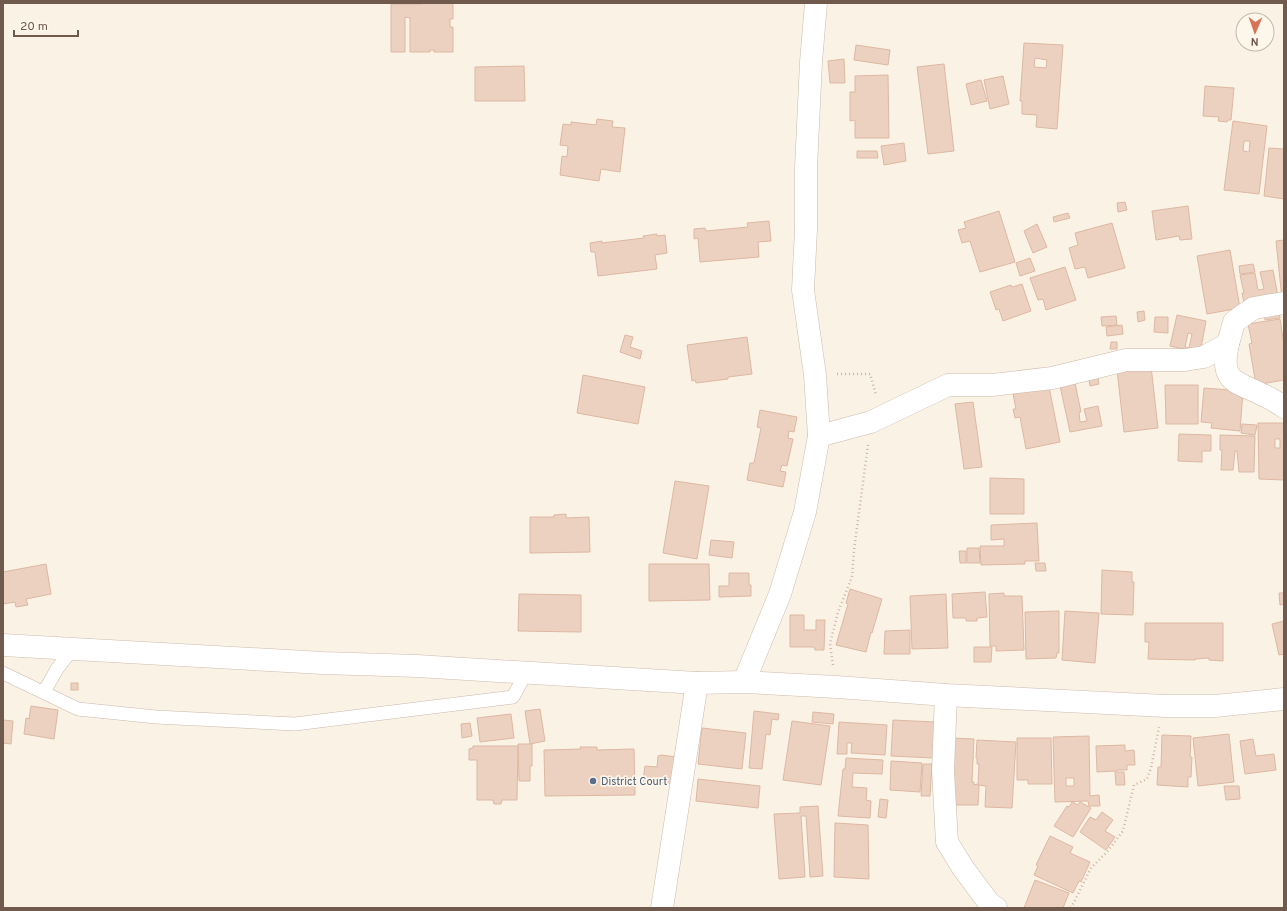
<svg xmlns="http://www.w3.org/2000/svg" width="1287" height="911" viewBox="0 0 1287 911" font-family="Overpass,sans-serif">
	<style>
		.building { fill: #ecd1c0; stroke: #ddb8a2; fill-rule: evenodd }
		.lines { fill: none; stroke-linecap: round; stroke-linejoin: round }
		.lane-casing { stroke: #cabaad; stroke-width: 14 }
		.street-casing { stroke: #cabaad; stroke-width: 23 }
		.secondary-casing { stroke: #cfbcae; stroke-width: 23 }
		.path { stroke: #d1b5a3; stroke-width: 2.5; stroke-dasharray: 1 3; stroke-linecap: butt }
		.lane { stroke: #fff; stroke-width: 13 }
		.street { stroke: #fff; stroke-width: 22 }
		.secondary { stroke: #fff; stroke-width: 22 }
		.service-dot { fill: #5c6f8a; stroke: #fdf6eb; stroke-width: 1.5 }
		.labels { text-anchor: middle; stroke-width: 3.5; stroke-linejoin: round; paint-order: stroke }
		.service-label { font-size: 11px; fill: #4e5e75; stroke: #fdf6eb; text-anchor: start }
	</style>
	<rect width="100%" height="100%" fill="#faf2e5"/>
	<g class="building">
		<path d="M 422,3 L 453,3 L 453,19 L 450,19 L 450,27 L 453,27 L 453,52 L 434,52 L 434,50 L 430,50 L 430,52 L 410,52 L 410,18 L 405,17 L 405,52 L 391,52 L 391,4 L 422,4 Z"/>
		<path d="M 1024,43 L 1063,45 L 1057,129 L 1036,127 L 1037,115 L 1022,114 L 1022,101 L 1020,101 ZM 1035,58 L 1047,60 L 1046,68 L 1034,67 Z"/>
		<path d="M 856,45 L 890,50 L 888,65 L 854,60 Z"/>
		<path d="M 844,59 L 845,83 L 830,83 L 828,61 Z"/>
		<path d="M 944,64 L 954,151 L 928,154 L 917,67 Z"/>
		<path d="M 524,66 L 525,101 L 475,101 L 475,67 Z"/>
		<path d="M 888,75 L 889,138 L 855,138 L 855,120 L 850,121 L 850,92 L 855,92 L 855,76 Z"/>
		<path d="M 1003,76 L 1009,104 L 990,109 L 984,80 Z"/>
		<path d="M 981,80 L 987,101 L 971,105 L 966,84 Z"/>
		<path d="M 1205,86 L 1234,88 L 1231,120 L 1228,120 L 1227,122 L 1218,121 L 1219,117 L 1203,116 Z"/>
		<path d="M 597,119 L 613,121 L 612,127 L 625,128 L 620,172 L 601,169 L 599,181 L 560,175 L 562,156 L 567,157 L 568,146 L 560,145 L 563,124 L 571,125 L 571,122 L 596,125 Z"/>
		<path d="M 1233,121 L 1267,126 L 1259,194 L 1224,190 ZM 1244,141 L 1250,141 L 1249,152 L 1243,151 Z"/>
		<path d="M 904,143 L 906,161 L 884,165 L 881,146 Z"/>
		<path d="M 1269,148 L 1284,149 L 1284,199 L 1264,196 Z"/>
		<path d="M 857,151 L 877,151 L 878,158 L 857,158 Z"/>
		<path d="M 1125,202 L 1127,210 L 1118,212 L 1117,203 Z"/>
		<path d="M 1188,206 L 1192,239 L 1180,240 L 1179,236 L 1156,240 L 1152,211 Z"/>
		<path d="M 999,211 L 1015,262 L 980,272 L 970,241 L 962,243 L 958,230 L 966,228 L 964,222 Z"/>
		<path d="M 1068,213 L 1070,218 L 1054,222 L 1053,217 Z"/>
		<path d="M 769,221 L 771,241 L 758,242 L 759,257 L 700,262 L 698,238 L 694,239 L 694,229 L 705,228 L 706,231 L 748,227 L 747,223 Z"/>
		<path d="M 1112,223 L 1125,268 L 1088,278 L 1085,267 L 1075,269 L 1069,248 L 1078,245 L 1075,233 Z"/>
		<path d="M 1037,224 L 1047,247 L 1033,253 L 1024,231 Z"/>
		<path d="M 657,234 L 657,236 L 665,235 L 667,253 L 655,255 L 657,269 L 598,276 L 595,252 L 591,252 L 590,243 L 602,241 L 602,243 L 644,238 L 643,236 Z"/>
		<path d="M 1284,240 L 1284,299 L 1282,299 L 1276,241 Z"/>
		<path d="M 1230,250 L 1240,308 L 1207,314 L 1197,256 Z"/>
		<path d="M 1030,258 L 1035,271 L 1020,276 L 1016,263 Z"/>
		<path d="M 1253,264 L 1255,272 L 1240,274 L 1239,266 Z"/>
		<path d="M 1065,267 L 1076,300 L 1046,310 L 1043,299 L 1038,300 L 1030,278 Z"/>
		<path d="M 1273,270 L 1279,302 L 1245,308 L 1242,293 L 1244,293 L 1240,275 L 1255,273 L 1258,290 L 1264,289 L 1260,272 Z"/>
		<path d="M 1022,284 L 1031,311 L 1003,321 L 999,309 L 996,310 L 990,292 L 1011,285 L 1012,287 Z"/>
		<path d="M 1279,306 L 1280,318 L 1265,320 L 1264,308 Z"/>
		<path d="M 1144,311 L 1145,320 L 1138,322 L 1137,312 Z"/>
		<path d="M 1177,315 L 1206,321 L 1200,353 L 1170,346 ZM 1188,333 L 1192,334 L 1189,348 L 1185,347 Z"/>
		<path d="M 1116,316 L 1117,325 L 1102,326 L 1101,317 Z"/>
		<path d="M 1155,317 L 1168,317 L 1168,333 L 1154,332 Z"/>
		<path d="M 1280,319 L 1284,345 L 1284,380 L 1256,385 L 1249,344 L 1252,343 L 1248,324 Z"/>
		<path d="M 1122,325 L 1123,334 L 1107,336 L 1106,327 Z"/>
		<path d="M 625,335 L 633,337 L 630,347 L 642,351 L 640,359 L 620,352 Z"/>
		<path d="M 747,337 L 752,374 L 728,377 L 728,379 L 696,383 L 695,380 L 692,381 L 687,345 Z"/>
		<path d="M 1111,342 L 1117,342 L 1117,349 L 1110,349 Z"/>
		<path d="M 1151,366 L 1158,428 L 1124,432 L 1117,370 Z"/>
		<path d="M 1097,373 L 1099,384 L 1090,386 L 1088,375 Z"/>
		<path d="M 583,375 L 645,387 L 638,424 L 577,413 Z"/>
		<path d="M 1074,378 L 1081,412 L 1079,412 L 1080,422 L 1087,421 L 1084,409 L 1098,406 L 1102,426 L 1070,432 L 1059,381 Z"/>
		<path d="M 1165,385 L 1198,385 L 1198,424 L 1166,424 Z"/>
		<path d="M 1049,387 L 1060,442 L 1026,449 L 1020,417 L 1015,418 L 1013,409 L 1016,409 L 1013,394 Z"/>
		<path d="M 1204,388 L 1243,391 L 1240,431 L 1211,428 L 1212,423 L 1201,422 Z"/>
		<path d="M 973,402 L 982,467 L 964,469 L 955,404 Z"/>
		<path d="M 760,410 L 797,417 L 794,432 L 789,431 L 788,438 L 793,439 L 787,466 L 782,465 L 780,471 L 786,472 L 783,487 L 747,480 L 750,463 L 754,463 L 761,428 L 757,427 Z"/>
		<path d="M 1258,423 L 1284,423 L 1284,480 L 1259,479 ZM 1275,439 L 1280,439 L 1280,448 L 1275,448 Z"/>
		<path d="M 1242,424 L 1257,425 L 1255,435 L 1241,433 Z"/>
		<path d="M 1179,434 L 1211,435 L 1211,451 L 1202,451 L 1202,462 L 1178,461 Z"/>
		<path d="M 1220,435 L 1255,436 L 1254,472 L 1239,472 L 1237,451 L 1235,451 L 1233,470 L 1221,470 L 1222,450 L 1220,450 Z"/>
		<path d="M 990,478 L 1024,479 L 1024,514 L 990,514 Z"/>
		<path d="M 675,481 L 709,486 L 697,559 L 663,553 Z"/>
		<path d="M 566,514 L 566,518 L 589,517 L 590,552 L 530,553 L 530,517 L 554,517 L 554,515 Z"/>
		<path d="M 1037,523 L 1039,561 L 1025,561 L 1025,564 L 981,565 L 980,546 L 1004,546 L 1004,539 L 991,540 L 991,525 Z"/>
		<path d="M 711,540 L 734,542 L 732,558 L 709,555 Z"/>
		<path d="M 967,548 L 979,548 L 980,563 L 967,563 Z"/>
		<path d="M 959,551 L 966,551 L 966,563 L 960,563 Z"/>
		<path d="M 1035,563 L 1045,563 L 1046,571 L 1036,571 Z"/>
		<path d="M 46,564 L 51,594 L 26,599 L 28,605 L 16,607 L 15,602 L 3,604 L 3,572 Z"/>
		<path d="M 649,564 L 709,564 L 710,600 L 649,601 Z"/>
		<path d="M 1102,570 L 1132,572 L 1132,582 L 1134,582 L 1133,615 L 1101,614 Z"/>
		<path d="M 729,573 L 749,573 L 749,585 L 751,585 L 751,596 L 719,597 L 719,586 L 729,586 Z"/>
		<path d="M 850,589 L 882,599 L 872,633 L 871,632 L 866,652 L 836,645 L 848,604 L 846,603 Z"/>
		<path d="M 985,592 L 987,617 L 977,618 L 977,621 L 966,621 L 966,618 L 953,618 L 952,594 Z"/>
		<path d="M 1283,592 L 1284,592 L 1284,604 L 1280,605 L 1279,593 L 1283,593 Z"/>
		<path d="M 1004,593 L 1004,596 L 1022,596 L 1024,650 L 996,651 L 996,646 L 990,646 L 989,594 Z"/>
		<path d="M 519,594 L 581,595 L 581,632 L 518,631 Z"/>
		<path d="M 946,594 L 948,648 L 912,649 L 910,596 Z"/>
		<path d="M 1059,611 L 1059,653 L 1057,653 L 1056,658 L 1026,659 L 1025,612 Z"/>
		<path d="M 1065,611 L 1099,613 L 1095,663 L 1062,660 Z"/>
		<path d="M 790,615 L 804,615 L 804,630 L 816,630 L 816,620 L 825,620 L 824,650 L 815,650 L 814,647 L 790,647 Z"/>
		<path d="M 1284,621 L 1284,654 L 1279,655 L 1272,624 Z"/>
		<path d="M 1145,623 L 1223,623 L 1223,661 L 1209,660 L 1209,658 L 1195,659 L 1195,660 L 1148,659 L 1149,642 L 1145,642 Z"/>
		<path d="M 910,630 L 910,654 L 884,654 L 885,631 Z"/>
		<path d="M 974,647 L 992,647 L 991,662 L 974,662 Z"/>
		<rect x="71" y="683" width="7" height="7"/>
		<path d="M 31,706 L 58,710 L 54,739 L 24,734 L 26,718 L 29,719 Z"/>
		<path d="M 540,709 L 545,741 L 530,744 L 525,711 Z"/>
		<path d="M 754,711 L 779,714 L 778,720 L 772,719 L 770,735 L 766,734 L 762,769 L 749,768 Z"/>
		<path d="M 813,712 L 834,714 L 833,724 L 812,722 Z"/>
		<path d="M 511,714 L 514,738 L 480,742 L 477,718 Z"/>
		<path d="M 3,720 L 13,721 L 11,744 L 3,743 Z"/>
		<path d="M 893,720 L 935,722 L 933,758 L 891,756 Z"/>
		<path d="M 792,721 L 830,726 L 821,785 L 783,780 Z"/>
		<path d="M 839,722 L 887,725 L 885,755 L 851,753 L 852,743 L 847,743 L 847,754 L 837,754 Z"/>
		<path d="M 470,723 L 472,736 L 462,738 L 461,724 Z"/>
		<path d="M 702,728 L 746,733 L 742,769 L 698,764 Z"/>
		<path d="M 1229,734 L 1234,782 L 1198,786 L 1193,738 Z"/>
		<path d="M 1162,735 L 1191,736 L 1190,757 L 1192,757 L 1191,777 L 1188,777 L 1188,787 L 1157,785 L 1158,767 L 1161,767 Z"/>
		<path d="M 1089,736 L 1090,796 L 1099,795 L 1100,806 L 1089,806 L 1088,801 L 1055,802 L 1053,737 ZM 1066,778 L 1074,778 L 1074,786 L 1066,786 Z"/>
		<path d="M 952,738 L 974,739 L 972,782 L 974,782 L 974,785 L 977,784 L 979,787 L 978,805 L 948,805 Z"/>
		<path d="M 1017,738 L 1051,738 L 1052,784 L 1028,784 L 1028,780 L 1017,780 Z"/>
		<path d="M 1253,739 L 1256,756 L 1274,754 L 1276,770 L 1245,774 L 1240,741 Z"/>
		<path d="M 977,740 L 1016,742 L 1012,808 L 985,807 L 986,786 L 978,785 L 979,764 L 977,764 L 977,758 L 976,758 Z"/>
		<path d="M 518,744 L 532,744 L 532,766 L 530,766 L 530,781 L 519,781 Z"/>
		<path d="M 1125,745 L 1125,751 L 1134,750 L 1135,765 L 1127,765 L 1127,770 L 1117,770 L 1117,772 L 1124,772 L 1125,785 L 1116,785 L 1115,771 L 1097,772 L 1096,746 Z"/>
		<path d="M 473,746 L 518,746 L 517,800 L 502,800 L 501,804 L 494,804 L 493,800 L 477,800 L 477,760 L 469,760 L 469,749 L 473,748 Z"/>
		<path d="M 580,747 L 597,747 L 597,750 L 634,749 L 635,795 L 545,796 L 544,750 L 581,749 Z"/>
		<path d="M 661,755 L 677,757 L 674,784 L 643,781 L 645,766 L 657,767 L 658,756 Z"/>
		<path d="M 846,758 L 883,760 L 882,774 L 853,773 L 852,787 L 867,788 L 866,800 L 871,801 L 870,818 L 838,816 L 843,769 L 845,769 Z"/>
		<path d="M 891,761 L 922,763 L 920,792 L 890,790 Z"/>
		<path d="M 923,764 L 932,764 L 930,796 L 921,796 Z"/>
		<path d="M 698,779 L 760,786 L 758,808 L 696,801 Z"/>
		<path d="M 1224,786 L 1239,786 L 1240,799 L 1226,800 Z"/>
		<path d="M 880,799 L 888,800 L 886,818 L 878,817 Z"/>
		<path d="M 1072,802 L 1078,805 L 1080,802 L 1091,808 L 1073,837 L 1054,826 L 1067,806 L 1069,807 Z"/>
		<path d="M 818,806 L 823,876 L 810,877 L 806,816 L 801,816 L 805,877 L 779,879 L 774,814 L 800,813 L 800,807 Z"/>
		<path d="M 1102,812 L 1113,820 L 1105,831 L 1115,837 L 1106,850 L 1080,832 L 1090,817 L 1096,820 Z"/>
		<path d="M 835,823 L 868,825 L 869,879 L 834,877 Z"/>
		<path d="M 1050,836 L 1073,847 L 1070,853 L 1090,862 L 1081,882 L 1079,881 L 1073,893 L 1034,875 L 1038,866 L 1036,865 Z"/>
		<path d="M 1035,880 L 1069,893 L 1063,908 L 1024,908 Z"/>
	</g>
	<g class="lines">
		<defs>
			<g id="lane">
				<path d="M 3,673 L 78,709 L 156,717 L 295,724 L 513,697 L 526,673"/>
				<path d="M 44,692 L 57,669 L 73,648"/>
			</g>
			<g id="street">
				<path d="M 1228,344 C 1219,384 1237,381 1265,396 C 1272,399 1278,403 1284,407"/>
				<path d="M 819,436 L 871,422 L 948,385 L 992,385 L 1052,378 L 1126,360 L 1185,360 L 1204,357 L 1228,344 L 1234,322 L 1245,314 L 1254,308 L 1284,303"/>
				<path d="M 744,682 L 780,594 L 805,512 L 819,436 L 815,375 L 803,290 L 806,229 L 806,168 L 811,62 L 816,3"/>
				<path d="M 946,695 L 943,771 L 947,842 L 963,868 L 989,903 L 996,908"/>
				<path d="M 662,908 L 697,683"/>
			</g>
			<path id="secondary" d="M 3,645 L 323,663 L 417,666 L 697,683 L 744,682 L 837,687 L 946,695 L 1165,706 L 1215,706 L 1284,699"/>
		</defs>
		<use href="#lane" class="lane-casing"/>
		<use href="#street" class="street-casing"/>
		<use href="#secondary" class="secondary-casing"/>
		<g class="path">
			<path d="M 837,374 L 870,374 L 876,395"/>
			<path d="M 833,665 L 830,644 L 838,612 L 852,577 L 854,550 L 868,445"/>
			<path d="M 1071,908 L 1091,868 L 1107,852 L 1123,831 L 1134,785 L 1147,779 L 1151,768 L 1159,727"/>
		</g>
		<use href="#lane" class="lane"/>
		<use href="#street" class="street"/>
		<use href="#secondary" class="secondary"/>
	</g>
	<circle class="service-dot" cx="593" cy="781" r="4"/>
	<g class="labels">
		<g class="service-label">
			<text x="601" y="785">District Court</text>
		</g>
	</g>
	<rect width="1287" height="911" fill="none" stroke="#70594d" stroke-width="8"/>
	<g transform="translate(1255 32) rotate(182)"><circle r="19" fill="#fdf6eb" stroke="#c5b7ac"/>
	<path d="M0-3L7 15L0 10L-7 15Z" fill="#d77257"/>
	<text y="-6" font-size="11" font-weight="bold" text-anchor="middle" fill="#70594d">N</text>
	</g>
	<path d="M14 30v6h64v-6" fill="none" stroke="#70594d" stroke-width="2"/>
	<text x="20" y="30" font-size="12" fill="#70594d" stroke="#fdf6eb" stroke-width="3" paint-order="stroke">20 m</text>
</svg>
